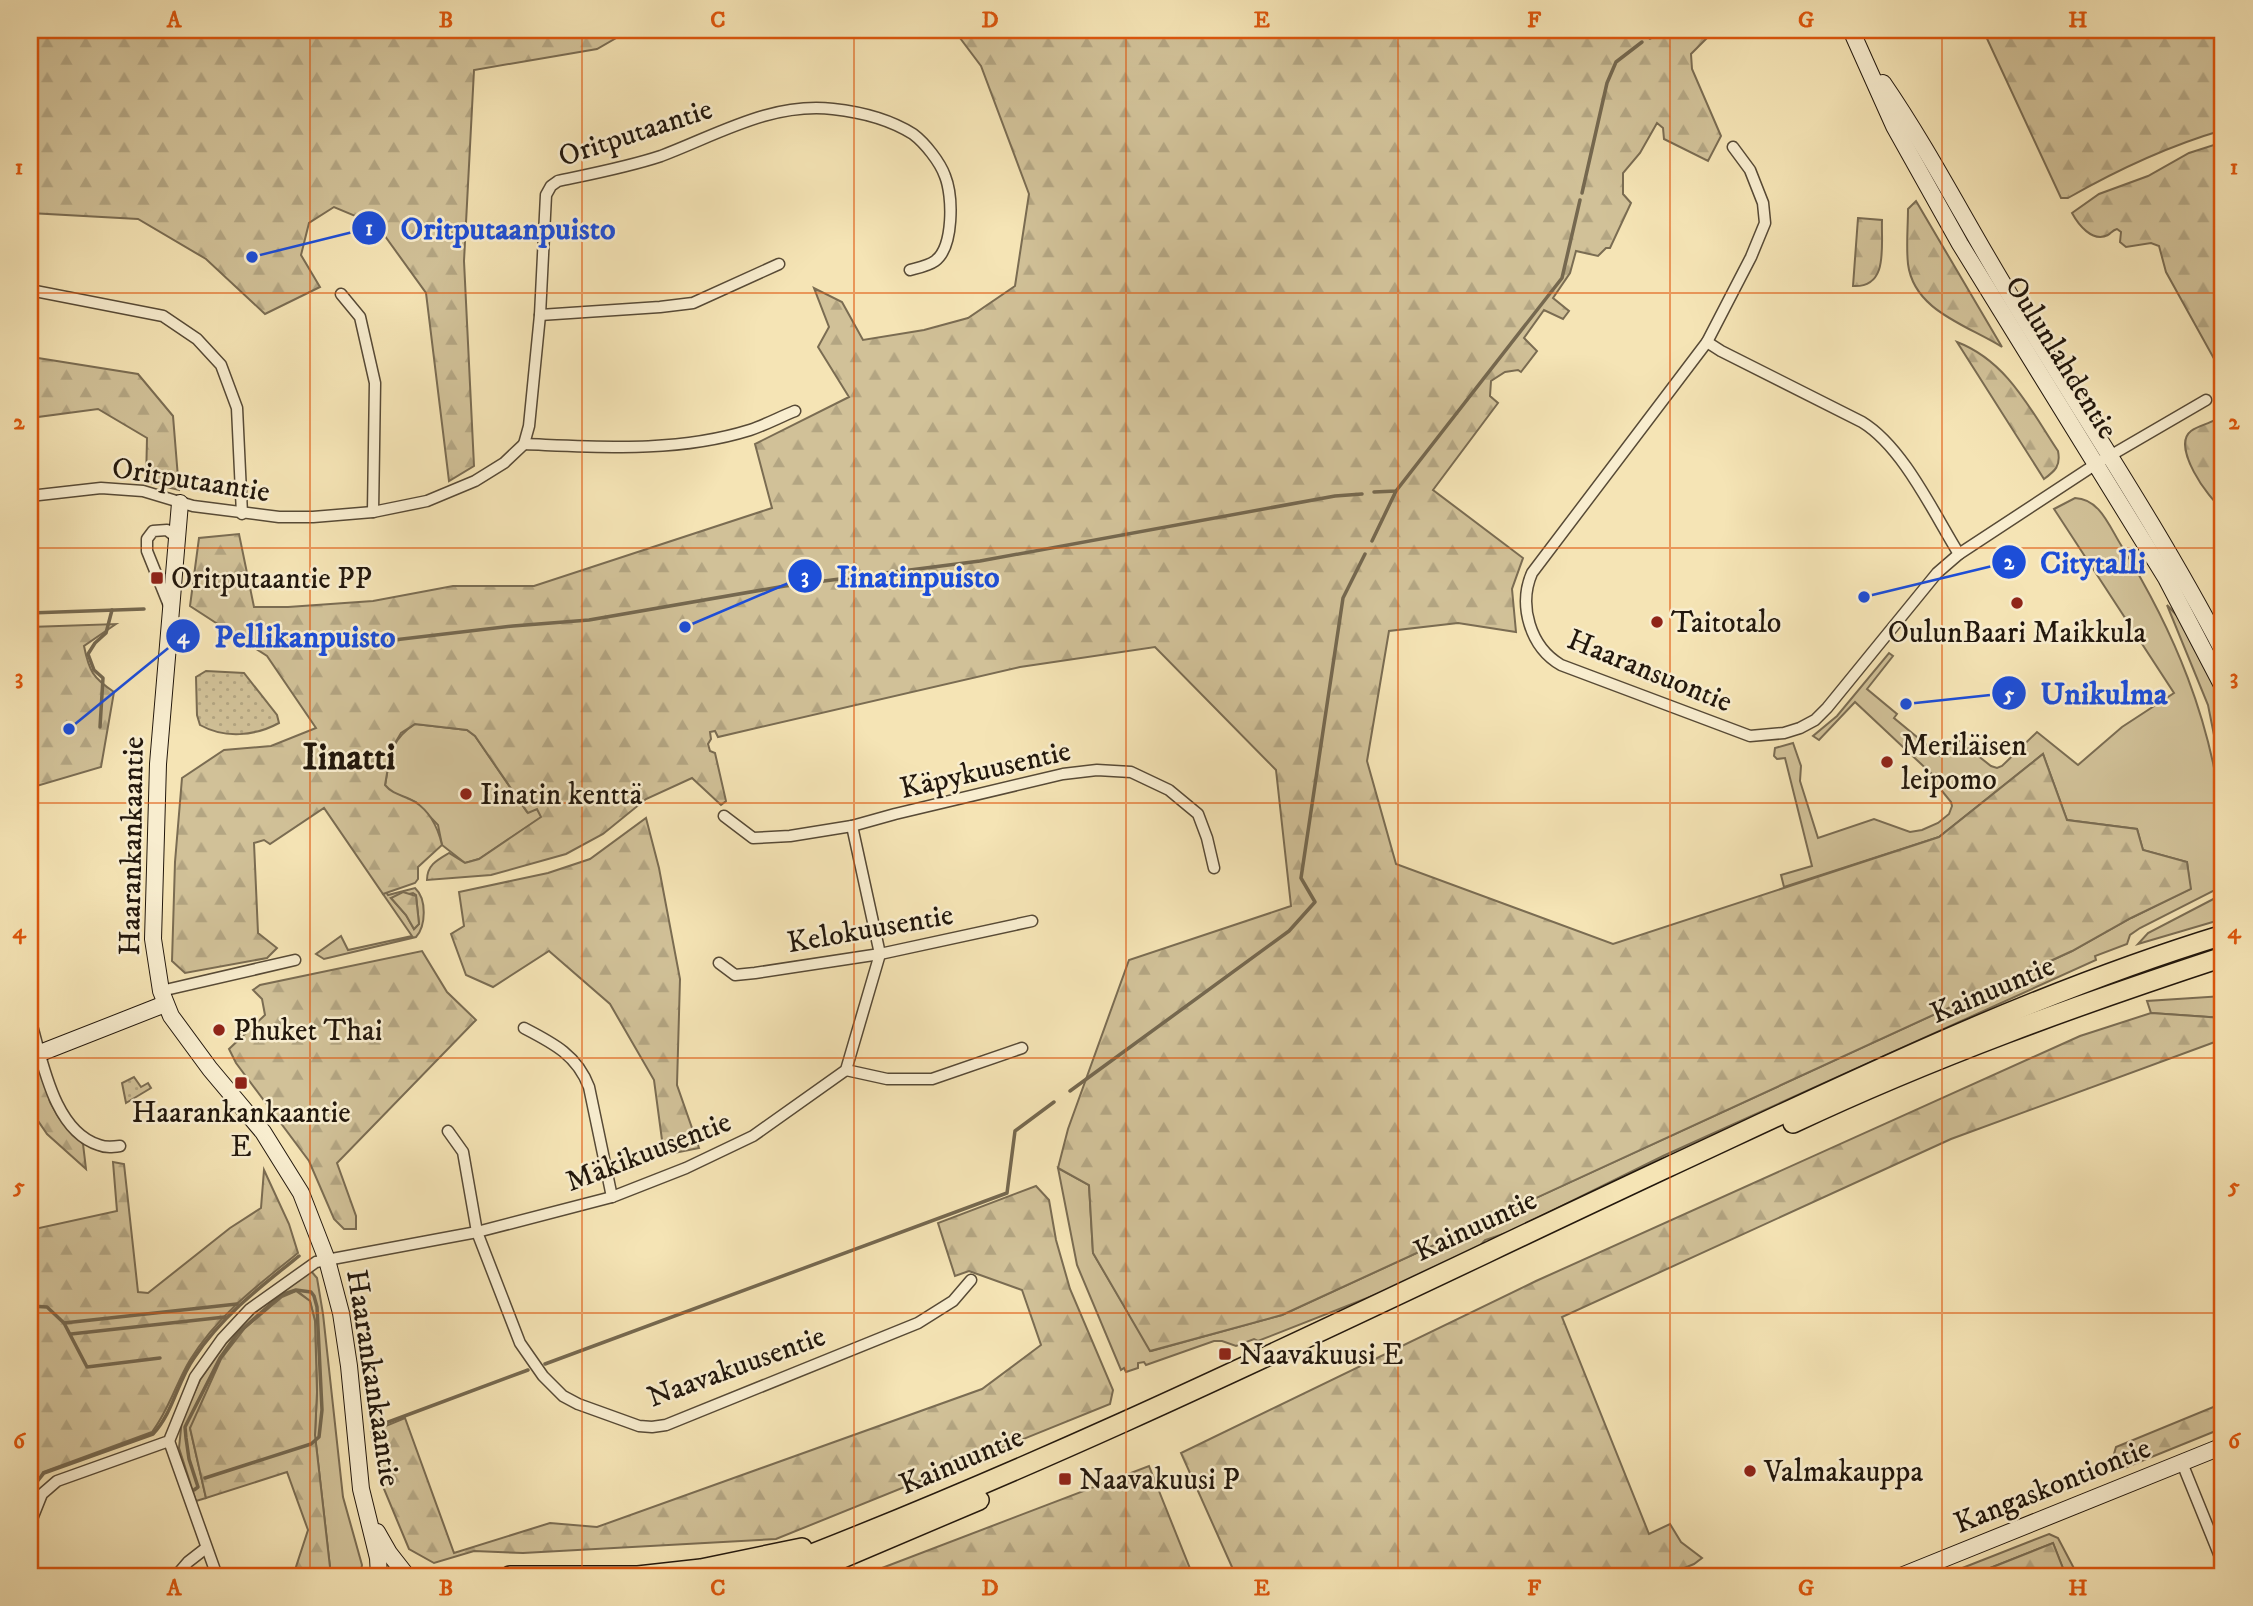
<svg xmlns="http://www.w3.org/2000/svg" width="2253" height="1606" viewBox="0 0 2253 1606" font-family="'IM FELL DW Pica',serif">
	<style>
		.grass { fill: #d1c198; stroke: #7a6c52; stroke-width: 2; fill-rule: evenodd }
		.forest { fill: url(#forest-firs); stroke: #7a6c52; stroke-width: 2 }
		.park { fill: url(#park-dots); stroke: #7a6c52; stroke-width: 2 }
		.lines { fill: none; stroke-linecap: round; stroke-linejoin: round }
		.stream { stroke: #75684f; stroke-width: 3.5 }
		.street-casing { stroke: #574a36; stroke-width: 13 }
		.secondary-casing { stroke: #22170c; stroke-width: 18 }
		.highway-casing { stroke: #22170c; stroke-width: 22 }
		.street { stroke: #f8edcf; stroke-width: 10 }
		.secondary { stroke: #f8edcf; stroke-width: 16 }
		.highway { stroke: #f5e4b5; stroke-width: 19 }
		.grid { fill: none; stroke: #de560c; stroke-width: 2; stroke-opacity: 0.55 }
		.poi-dot { fill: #8f2418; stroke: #f8edcf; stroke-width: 2.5 }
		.labels { text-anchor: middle; stroke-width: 5; stroke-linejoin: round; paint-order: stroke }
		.street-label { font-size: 30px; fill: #22170c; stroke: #f8edcf }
		.poi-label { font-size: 30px; fill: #22170c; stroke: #f8edcf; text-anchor: start }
		.district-label { font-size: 37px; font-weight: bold; fill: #22170c; stroke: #f8edcf }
		.leader { fill: none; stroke: #1d4ed8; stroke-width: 2.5 }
		.callout-dot { fill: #1d4ed8; stroke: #f8edcf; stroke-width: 2.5 }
		.mark-label { font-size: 21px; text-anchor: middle; font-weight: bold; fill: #fff }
		.callout-label { font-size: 32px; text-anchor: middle; font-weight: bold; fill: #1d4ed8; stroke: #f8edcf; stroke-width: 5; stroke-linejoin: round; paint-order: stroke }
		.neatline { fill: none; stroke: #de560c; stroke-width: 2.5 }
		.grid-label { font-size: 23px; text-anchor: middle; font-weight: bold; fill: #de560c }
	</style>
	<defs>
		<pattern id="forest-firs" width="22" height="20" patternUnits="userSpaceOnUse" patternTransform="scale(1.75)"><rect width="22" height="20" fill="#d1c198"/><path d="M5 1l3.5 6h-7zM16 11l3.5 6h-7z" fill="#b3a582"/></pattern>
		<pattern id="park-dots" width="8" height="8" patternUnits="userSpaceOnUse" patternTransform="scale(1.75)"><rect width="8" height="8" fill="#d1c198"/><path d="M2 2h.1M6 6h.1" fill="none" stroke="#b3a582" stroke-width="1.8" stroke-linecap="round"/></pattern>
	</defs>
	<rect width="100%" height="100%" fill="#f5e4b5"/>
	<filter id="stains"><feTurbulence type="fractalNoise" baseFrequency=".00286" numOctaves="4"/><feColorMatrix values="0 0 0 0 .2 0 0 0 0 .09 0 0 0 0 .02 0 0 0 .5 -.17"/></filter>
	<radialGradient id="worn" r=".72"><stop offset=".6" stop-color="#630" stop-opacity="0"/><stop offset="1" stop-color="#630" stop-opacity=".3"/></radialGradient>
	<g class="grass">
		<path d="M 2075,498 C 2100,499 2109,526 2121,545 C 2175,632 2211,720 2223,822 C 2225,843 2223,865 2223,886 L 2140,928 L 2130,935 L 2127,944 L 2095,956 L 2096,960 L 1663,1156 L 1509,1232 L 1485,1240 L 1478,1248 L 1385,1291 L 1258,1341 L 1254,1339 L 1236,1346 L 1222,1341 L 1214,1341 L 1146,1365 L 1144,1362 L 1138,1363 L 1138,1368 L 1126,1372 L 1124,1368 L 1121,1370 L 1077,1265 L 1058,1168 L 1089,1185 L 1093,1253 L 1151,1351 L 1282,1315 L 2072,951 L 2131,918 L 2190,889 L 2187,862 L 2143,850 L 2137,829 L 2067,820 L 2043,754 L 1939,837 L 1784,887 L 1781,875 L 1812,866 L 1785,758 L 1777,759 L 1774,756 L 1775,748 L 1793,743 L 1801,766 L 1800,781 L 1818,838 L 1874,819 L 1910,832 L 1922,830 L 1938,823 L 1949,814 L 1952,806 L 1951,802 L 1933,780 L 1935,777 L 1855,702 L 1819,740 L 1813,736 L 1837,716 L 1889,653 L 1893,656 L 1867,689 L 1897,714 L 1894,718 L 1940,756 L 1955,738 L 1991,766 L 1997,768 L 2002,766 L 2037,732 L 2078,765 L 2122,727 L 2174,693 L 2054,509 Z"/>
		<path d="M 2167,605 L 2182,621 L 2223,699 L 2223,780 L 2208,705 Z"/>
		<path d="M 415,724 L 467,730 L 475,736 L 527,812 L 537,809 L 542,817 L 479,859 L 465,863 L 442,845 L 438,825 L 416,802 L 391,792 L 385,786 C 390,757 389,741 415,724 Z"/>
		<path d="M 415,888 C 427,899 426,926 416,937 L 324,959 L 316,954 L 341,936 L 348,950 L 412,936 L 383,894 L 386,892 L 388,895 ZM 413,893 L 416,895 L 419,924 L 414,929 L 406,915 L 391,898 Z"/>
		<path d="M 2223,894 L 2223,919 L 2138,944 L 2148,933 Z"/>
		<path d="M 2223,996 L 2223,1018 L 2151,1013 L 2147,1001 Z"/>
		<path d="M 311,1271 L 317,1278 L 323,1314 L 343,1497 L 362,1565 L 360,1576 L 331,1576 L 315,1435 L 317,1392 L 315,1321 L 310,1301 L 297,1291 L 282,1297 L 190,1428 L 206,1498 L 196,1501 L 179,1448 L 182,1419 L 200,1380 L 226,1343 L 254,1313 Z"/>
		<path d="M 2049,1534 L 2058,1538 L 2078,1576 L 2066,1576 L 2053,1543 L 1970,1576 L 1947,1576 L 1947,1574 Z"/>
	</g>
	<g class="forest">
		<path d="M 30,30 L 630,30 L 597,49 L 474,70 L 464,261 L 474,466 L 449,481 L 426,293 L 377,225 L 334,207 L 309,223 L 301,255 L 320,287 L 265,314 L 206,259 L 138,219 L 30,213 Z"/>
		<path d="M 954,30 L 1715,30 L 1691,54 L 1692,69 L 1721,136 L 1708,161 L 1664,139 L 1663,128 L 1657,123 L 1640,153 L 1623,173 L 1623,194 L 1631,203 L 1610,248 L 1606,248 L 1598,256 L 1576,251 L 1570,273 L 1553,298 L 1569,311 L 1563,319 L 1544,310 L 1524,338 L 1537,351 L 1521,372 L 1518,370 L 1505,372 L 1491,381 L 1490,396 L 1498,403 L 1433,490 L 1523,558 L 1512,589 L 1516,632 L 1458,623 L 1389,631 L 1367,761 L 1396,864 L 1613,944 L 1939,837 L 2043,754 L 2067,820 L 2137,829 L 2143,850 L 2187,862 L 2191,889 L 2131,918 L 2072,951 L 1282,1315 L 1150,1351 L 1093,1253 L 1089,1185 L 1058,1168 L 1068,1129 L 1129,960 L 1291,906 L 1276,770 L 1155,647 L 1020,667 L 718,737 L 715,731 L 710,732 L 711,739 L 708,744 L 710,751 L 715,753 L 726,801 L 721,805 L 692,778 L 646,799 L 603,834 L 566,854 L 491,875 L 427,880 C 427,865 437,860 449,853 L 465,863 L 479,859 L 541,817 L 537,809 L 528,813 L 475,736 L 467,730 L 415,724 L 401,733 L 391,750 L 385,785 C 394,796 405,795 415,802 C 431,812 438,828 442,845 L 418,867 L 418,879 L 415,883 L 383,894 L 324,808 L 270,844 L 264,840 L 254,843 L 258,933 L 277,948 L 267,958 L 185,973 L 172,961 L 175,862 L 182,778 L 224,750 L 271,746 L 316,728 L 267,656 L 190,606 L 199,538 L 239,534 L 254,607 L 288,607 L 373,601 L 453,586 L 534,586 L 772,508 L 755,444 L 849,397 L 818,347 L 829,327 L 814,288 L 842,302 L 863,340 L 924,330 L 968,318 L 1015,286 L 1029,194 L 981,66 Z"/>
		<path d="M 1983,30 L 2223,30 L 2223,130 C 2168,146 2117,170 2068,198 L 2061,198 Z"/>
		<path d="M 2223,142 L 2223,375 L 2166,272 L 2159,246 L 2151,243 L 2126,247 L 2120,242 L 2121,232 L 2117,229 C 2113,230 2111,233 2108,235 C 2092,243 2078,224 2072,213 L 2099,194 L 2148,176 L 2189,153 Z"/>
		<path d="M 1916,201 L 2002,347 C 1967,325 1914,311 1908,264 C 1906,246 1908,227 1908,209 Z"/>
		<path d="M 1858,218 L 1882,220 C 1881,246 1889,288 1853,286 Z"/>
		<path d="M 1957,342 C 2007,361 2030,409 2058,451 C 2061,466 2055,471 2044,479 Z"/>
		<path d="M 38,358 L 138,374 L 173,416 L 179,490 L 146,482 L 147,438 L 98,409 L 30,418 L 30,361 Z"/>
		<path d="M 2223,412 L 2223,509 C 2208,499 2171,446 2191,431 C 2202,423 2216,424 2223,412 Z"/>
		<path d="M 116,624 L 84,646 C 89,671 93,678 114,692 L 101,767 L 30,788 L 30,627 Z"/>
		<path d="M 646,818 L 659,868 L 680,979 L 677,1085 L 699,1148 L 664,1155 L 654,1080 L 610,1004 L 549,951 L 493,987 L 466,975 L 451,934 L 464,926 L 459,892 L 548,873 L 590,859 Z"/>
		<path d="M 403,892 L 416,896 L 419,924 L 414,929 L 406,915 L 391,898 Z"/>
		<path d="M 422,951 L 447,992 L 476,1020 L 337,1163 L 356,1216 L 356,1229 L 344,1229 L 334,1219 L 309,1161 L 236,1063 L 229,1049 L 265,1015 L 262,999 L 253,990 L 260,985 Z"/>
		<path d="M 2151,1013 L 2223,1018 L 2223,1039 L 1951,1139 L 1562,1317 L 1649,1534 L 1670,1524 L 1681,1542 L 1702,1558 L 1694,1564 L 1665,1576 L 1236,1576 L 1181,1453 L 1536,1281 L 2080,1036 Z"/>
		<path d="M 33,1064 L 42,1075 L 50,1102 L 59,1118 L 83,1144 L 86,1169 L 47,1134 L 30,1109 L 30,1066 Z"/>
		<path d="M 113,1162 L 124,1164 L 138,1292 L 148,1293 L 230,1228 L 261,1208 L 264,1170 L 289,1224 L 298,1253 C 258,1285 218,1315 190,1360 C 176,1383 169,1410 152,1432 L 43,1472 L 30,1494 L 30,1230 L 117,1211 Z"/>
		<path d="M 1036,1186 L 1049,1200 L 1056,1240 L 1070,1289 L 1113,1390 L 1110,1404 L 776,1539 L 523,1553 L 474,1551 L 434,1563 L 409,1549 L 384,1489 L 371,1432 L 405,1418 L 454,1553 L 550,1523 L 597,1527 L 982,1389 L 1041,1345 L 1022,1290 L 969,1271 L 955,1276 L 938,1223 Z"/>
		<path d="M 296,1291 L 310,1301 L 315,1321 L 317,1392 L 315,1435 L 331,1576 L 293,1576 L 308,1530 L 287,1472 L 206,1498 L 190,1428 L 221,1359 L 245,1328 L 282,1297 Z"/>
		<path d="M 2223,1403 L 2223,1428 L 2122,1469 L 2114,1454 L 2116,1447 Z"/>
		<path d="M 1149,1466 L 1193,1576 L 861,1576 Z"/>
		<path d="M 2053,1543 L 2066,1576 L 1970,1576 Z"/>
	</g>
	<g class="park">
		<path d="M 206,671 L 244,673 L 277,715 L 279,723 C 255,736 225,739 200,725 L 197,715 L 196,677 Z"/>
		<path d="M 134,1077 L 141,1087 L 148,1083 L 151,1088 L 126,1103 L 122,1083 Z"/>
	</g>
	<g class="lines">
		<g class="stream">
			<path d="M 1650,38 L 1667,30"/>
			<path d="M 1582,193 L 1607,83 L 1616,62 L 1642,42"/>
			<path d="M 1374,492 L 1396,491 L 1562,278 L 1580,200"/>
			<path d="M 1372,541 L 1396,491"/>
			<path d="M 30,613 L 144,609"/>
			<path d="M 343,646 L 513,626 L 589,620 L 785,586 L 980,561 L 1335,496 L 1362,494"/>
			<path d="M 100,727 L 103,678 L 94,670 L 88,654 L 95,643 L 106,633 L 112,610"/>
			<path d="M 1070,1091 L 1289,931 L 1315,902 L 1301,878 L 1343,598 L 1365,554"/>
			<path d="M 30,1306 L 47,1307 L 64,1323 L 237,1304"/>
			<path d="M 64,1323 L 87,1367 L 160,1358"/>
			<path d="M 71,1334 L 225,1317"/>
			<path d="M 545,1364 L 1007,1193 L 1015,1131 L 1054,1102"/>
			<path d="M 375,1427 L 528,1370"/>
			<path d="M 36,1483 L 44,1473 L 153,1434 C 173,1413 177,1382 194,1358 C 222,1316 260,1287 299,1256"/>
			<path d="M 194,1490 L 198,1487 L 189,1459 L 186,1438 L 185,1427 L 189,1419 L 220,1358 L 237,1334 L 281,1295 L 296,1290 L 311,1292 L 314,1296 L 317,1307 L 322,1410 L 319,1437 L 311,1444 L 205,1478"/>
		</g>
		<defs>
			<g id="street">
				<path d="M 1733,147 L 1750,170 L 1763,203 L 1765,223 L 1751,257 L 1707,342 L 1532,573 C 1518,605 1530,647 1561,665 L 1750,736 L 1784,733 L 1800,728 L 1815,720 L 1827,708 L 1937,573 L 1959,554 L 2096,464 L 2206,400"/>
				<path d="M 30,290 L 163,316 L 197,339 L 221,365 L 237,408 L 242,514"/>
				<path d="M 341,294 L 360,317 L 375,383 L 373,512"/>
				<path d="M 540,315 L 660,307 L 693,303 L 779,264"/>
				<path d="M 1707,342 L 1721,351 L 1862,422 C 1903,447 1933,512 1959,554"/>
				<path d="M 524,444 C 600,447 676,453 750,430 C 765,425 780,417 795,411"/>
				<path d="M 30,496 L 101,488 L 143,491 L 193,506 L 279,517 L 313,517 L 373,512 L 427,501 L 475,481 L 504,463 L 524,444 L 529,426 L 540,315 L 546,195 L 551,186 L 558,181 C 591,174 628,167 661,156 C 717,135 771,102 833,109 C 861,112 889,119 913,134 C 925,143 940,162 945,176 C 953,196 954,247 935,261 C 928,266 917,268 910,270"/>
				<path d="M 170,608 L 147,551 L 147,539 L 153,531 L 167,530 L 176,537"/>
				<path d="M 724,816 L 753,838 L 790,836 L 852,826 L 895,814 L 1063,774 L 1097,770 L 1131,772 L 1169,790 L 1198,814 L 1207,838 L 1214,868"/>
				<path d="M 719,963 L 735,975 L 755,973 L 880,954 L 1032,921"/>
				<path d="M 161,991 L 295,960"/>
				<path d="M 30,1019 C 42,1058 53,1131 99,1145 C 106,1148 113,1147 120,1146"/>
				<path d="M 524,1028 C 553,1043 577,1055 589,1087 L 612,1197"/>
				<path d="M 846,1070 L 887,1079 L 932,1079 L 1022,1048"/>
				<path d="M 448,1131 L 463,1152 L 477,1232 L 520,1343 L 543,1376 L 563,1396 L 578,1404 L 639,1426 L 652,1427 L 666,1425 L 918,1323 L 953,1301 L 971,1280"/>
				<path d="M 169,1441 L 217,1576"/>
				<path d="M 2182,1463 L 2223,1564"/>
				<path d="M 30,1524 L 42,1494 L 57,1481 L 169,1441 L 195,1377 L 222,1339 L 250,1309 L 316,1262 L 477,1232 L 612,1197 L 686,1168 L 753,1136 L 846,1070 L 880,954 L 852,826"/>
				<path d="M 176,1576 L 188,1562 L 206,1548"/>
			</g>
			<g id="secondary">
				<path d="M 1851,30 L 1894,126 L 1960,244 L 2166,578 L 2223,687"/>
				<path d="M 1883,83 C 1929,150 1966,223 2008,292 C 2080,411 2159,528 2223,651"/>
				<path d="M 180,503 L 158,764 L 153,939 L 161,991 L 171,1016 L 210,1069 L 263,1132 L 301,1193 L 327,1260 L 341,1313 L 349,1366 L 361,1489 L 378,1558 L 379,1576"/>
				<path d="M 30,1057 L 165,1004"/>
				<path d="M 377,1532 L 389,1553 L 407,1576"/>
				<path d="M 1901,1576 L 2223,1446"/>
			</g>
			<g id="highway">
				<path d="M 1793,1123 C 1933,1057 2077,1005 2223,957"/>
				<path d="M 510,1576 L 638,1576 L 701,1569 L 802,1548"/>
				<path d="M 755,1576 C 1067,1458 1365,1309 1666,1168 C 1849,1083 2030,994 2223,935"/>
				<path d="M 800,1576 L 979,1500"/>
			</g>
		</defs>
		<use href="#street" class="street-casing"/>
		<use href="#secondary" class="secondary-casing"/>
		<use href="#highway" class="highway-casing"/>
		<use href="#street" class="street"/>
		<use href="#secondary" class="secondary"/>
		<use href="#highway" class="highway"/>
	</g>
	<path class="grid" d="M 310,30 L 310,1576M 582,30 L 582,1576M 854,30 L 854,1576M 1126,30 L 1126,1576M 1398,30 L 1398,1576M 1670,30 L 1670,1576M 1942,30 L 1942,1576M 30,293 L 2223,293M 30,548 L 2223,548M 30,803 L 2223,803M 30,1058 L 2223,1058M 30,1313 L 2223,1313"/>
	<g class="poi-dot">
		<rect x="150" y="571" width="14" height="14" rx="3.5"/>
		<circle cx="2017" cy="603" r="7"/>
		<circle cx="1657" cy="622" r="7"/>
		<circle cx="1887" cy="762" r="7"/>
		<circle cx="466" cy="794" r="7"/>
		<circle cx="219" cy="1030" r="7"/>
		<rect x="234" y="1076" width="14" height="14" rx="3.5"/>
		<rect x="1218" y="1347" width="14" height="14" rx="3.5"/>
		<circle cx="1750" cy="1471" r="7"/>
		<rect x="1058" y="1472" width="14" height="14" rx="3.5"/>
	</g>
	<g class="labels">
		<g class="street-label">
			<text transform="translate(635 132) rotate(-18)" y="10">Oritputaantie</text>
			<text transform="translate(2062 357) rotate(58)" y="10">Oulunlahdentie</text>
			<text transform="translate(191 479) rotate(9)" y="10">Oritputaantie</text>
			<text transform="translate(1650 670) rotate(22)" y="10">Haaransuontie</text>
			<text transform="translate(985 769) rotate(-13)" y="10">Käpykuusentie</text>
			<text transform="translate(131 846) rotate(-89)" y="10">Haarankankaantie</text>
			<text transform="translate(870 928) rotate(-10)" y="10">Kelokuusentie</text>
			<text transform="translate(1992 989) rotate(-23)" y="10">Kainuuntie</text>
			<text transform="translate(648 1151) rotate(-21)" y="10">Mäkikuusentie</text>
			<text transform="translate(1475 1225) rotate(-25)" y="10">Kainuuntie</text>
			<text transform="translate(736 1366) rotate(-20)" y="10">Naavakuusentie</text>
			<text transform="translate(374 1378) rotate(81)" y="10">Haarankankaantie</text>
			<text transform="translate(961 1460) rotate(-23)" y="10">Kainuuntie</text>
			<text transform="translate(2052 1485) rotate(-22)" y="10">Kangaskontiontie</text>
		</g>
		<g class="poi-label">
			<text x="171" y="588">Oritputaantie PP</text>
			<text x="1671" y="632">Taitotalo</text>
			<text x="2017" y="642" text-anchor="middle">OulunBaari Maikkula</text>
			<text x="1901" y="755">Meriläisen<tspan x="1901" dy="34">leipomo</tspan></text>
			<text x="480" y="804">Iinatin kenttä</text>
			<text x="233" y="1040">Phuket Thai</text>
			<text x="241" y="1122" text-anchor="middle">Haarankankaantie<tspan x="241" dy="34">E</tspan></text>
			<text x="1239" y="1364">Naavakuusi E</text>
			<text x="1764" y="1481">Valmakauppa</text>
			<text x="1079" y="1489">Naavakuusi P</text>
		</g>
		<g class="district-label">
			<text x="349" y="769">Iinatti</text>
		</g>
	</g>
	<path class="leader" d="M252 257L369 228M1864 597L2009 562M685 627L805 576M69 729L183 636M1906 704L2009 693"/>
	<g class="callout-dot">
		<circle cx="252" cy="257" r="7"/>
		<circle cx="1864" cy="597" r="7"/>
		<circle cx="685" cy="627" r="7"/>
		<circle cx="69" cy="729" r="7"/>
		<circle cx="1906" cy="704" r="7"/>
		<circle cx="369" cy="228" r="18"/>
		<circle cx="2009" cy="562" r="18"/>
		<circle cx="805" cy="576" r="18"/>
		<circle cx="183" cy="636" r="18"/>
		<circle cx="2009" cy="693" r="18"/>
	</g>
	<g class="mark-label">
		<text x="369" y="235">1</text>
		<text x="2009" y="569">2</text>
		<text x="805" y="583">3</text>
		<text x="183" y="643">4</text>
		<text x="2009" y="701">5</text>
	</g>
	<g class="callout-label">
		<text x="508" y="239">Oritputaanpuisto</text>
		<text x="2093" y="573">Citytalli</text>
		<text x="918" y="587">Iinatinpuisto</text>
		<text x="305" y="647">Pellikanpuisto</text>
		<text x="2104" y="704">Unikulma</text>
	</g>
	<rect width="2253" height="1606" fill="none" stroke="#f5e4b5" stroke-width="77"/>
	<rect x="38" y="38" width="2176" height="1530" class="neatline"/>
	<g class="grid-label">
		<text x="174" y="27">A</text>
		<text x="446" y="27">B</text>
		<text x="718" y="27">C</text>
		<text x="990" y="27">D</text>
		<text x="1262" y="27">E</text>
		<text x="1534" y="27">F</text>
		<text x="1806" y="27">G</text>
		<text x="2078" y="27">H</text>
		<text x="19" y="174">1</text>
		<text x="2234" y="174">1</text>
		<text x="19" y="429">2</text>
		<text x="2234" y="429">2</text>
		<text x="19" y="684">3</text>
		<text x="2234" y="684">3</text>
		<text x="19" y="938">4</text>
		<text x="2234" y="938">4</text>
		<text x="19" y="1193">5</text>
		<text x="2234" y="1193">5</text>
		<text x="19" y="1448">6</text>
		<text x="2234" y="1448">6</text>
		<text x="174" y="1595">A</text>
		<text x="446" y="1595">B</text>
		<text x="718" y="1595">C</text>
		<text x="990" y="1595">D</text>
		<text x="1262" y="1595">E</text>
		<text x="1534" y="1595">F</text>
		<text x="1806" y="1595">G</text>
		<text x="2078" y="1595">H</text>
	</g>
	<rect width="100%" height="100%" filter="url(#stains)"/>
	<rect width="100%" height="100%" fill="url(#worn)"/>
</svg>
